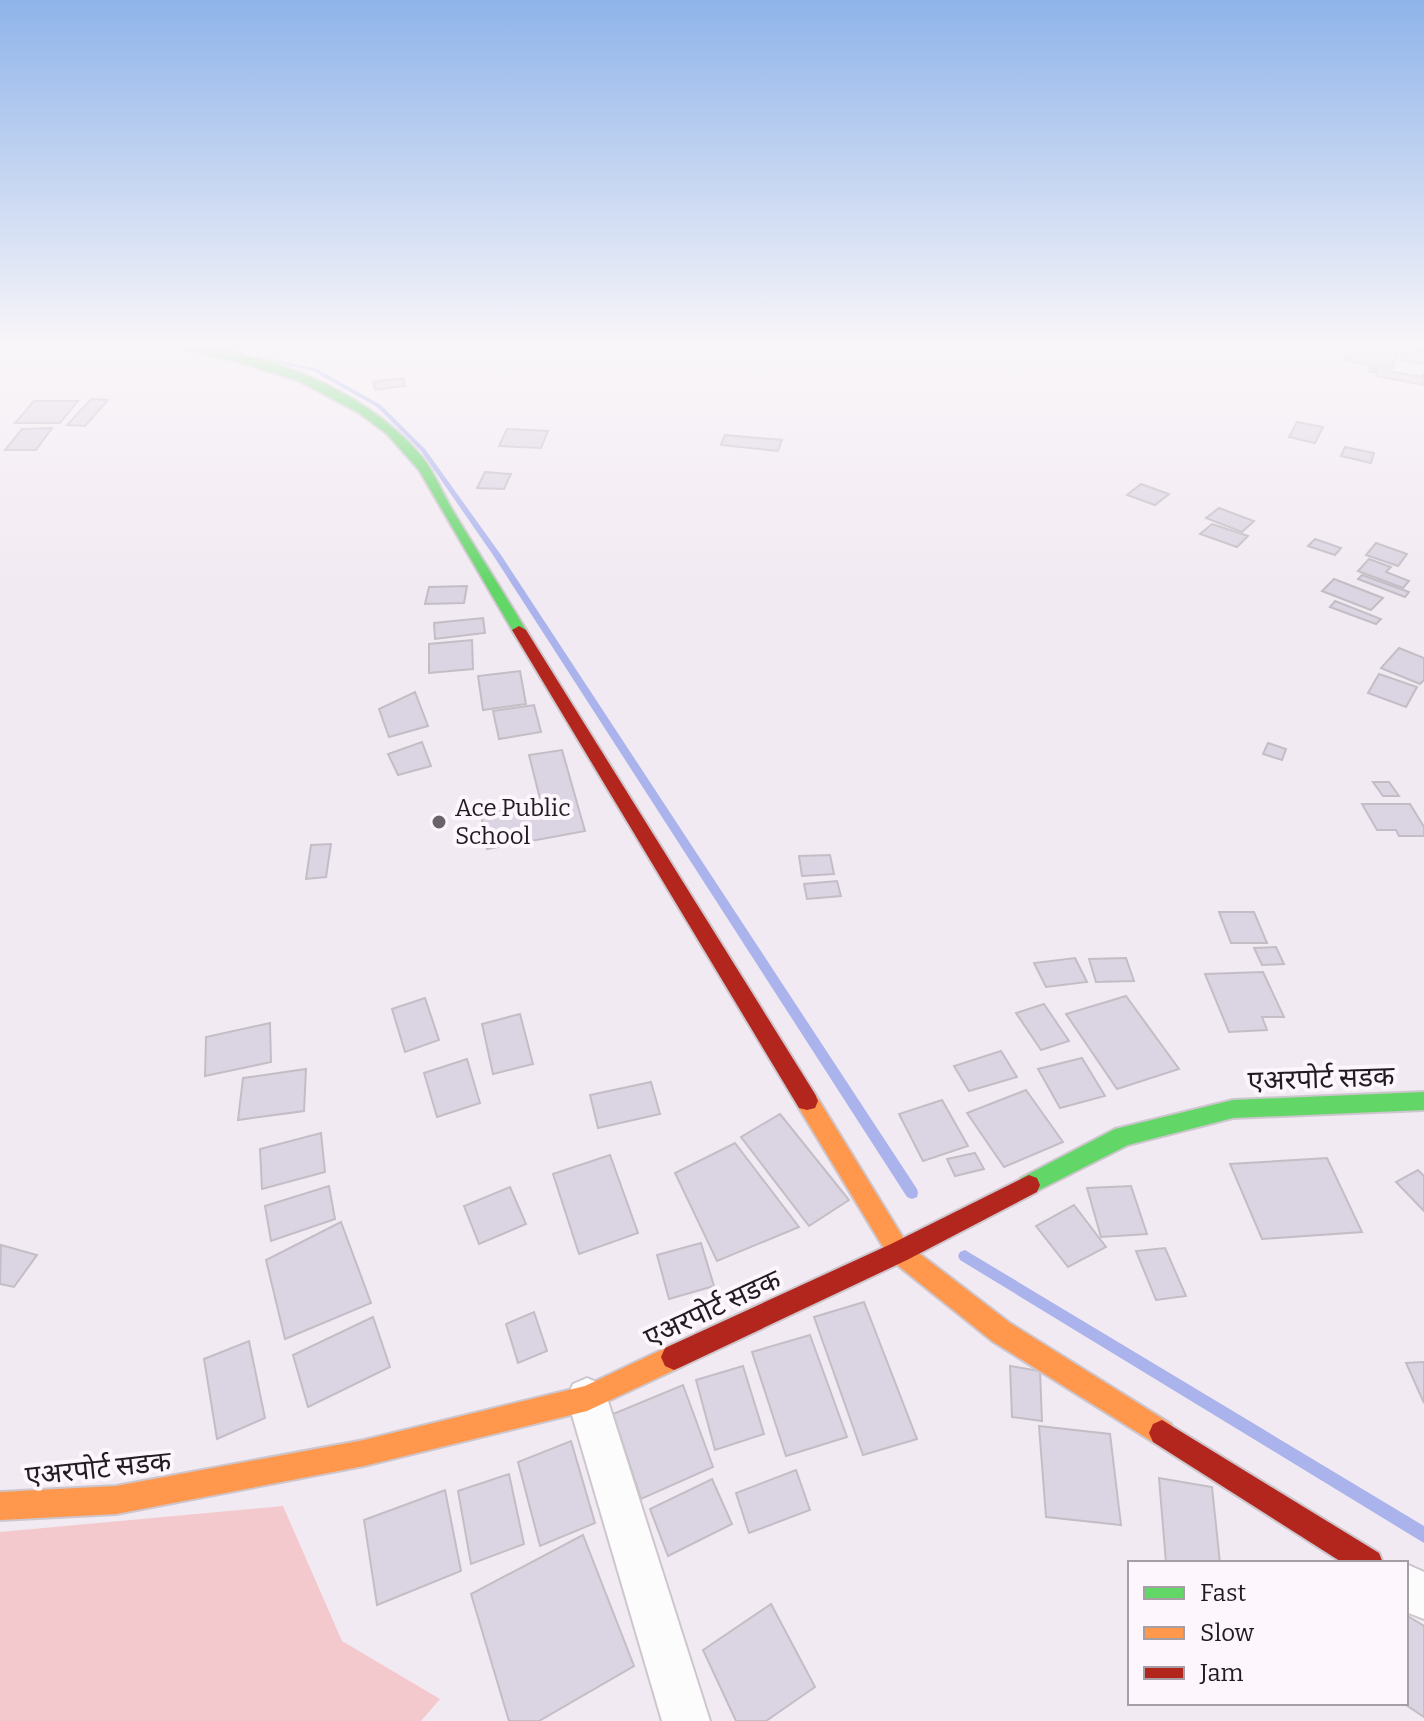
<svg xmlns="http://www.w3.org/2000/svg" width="1424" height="1721" viewBox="0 0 1424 1721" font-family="Bitter,'Noto Sans Devanagari',serif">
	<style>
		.green { fill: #f4c9cd }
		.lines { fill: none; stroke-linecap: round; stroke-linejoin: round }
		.stream { fill: #abb3ed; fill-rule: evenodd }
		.building { fill: #dbd4e2; stroke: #c3bec5; stroke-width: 2 }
		.street-casing { stroke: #cdc6cd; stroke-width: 4 }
		.fast-casing { stroke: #cdc6cd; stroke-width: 4 }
		.slow-casing { stroke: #cdc6cd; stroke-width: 4 }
		.jam-casing { stroke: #cdc6cd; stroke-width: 4 }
		.street { fill: #fdfcfd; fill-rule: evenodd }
		.fast { fill: #63d668; fill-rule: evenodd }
		.slow { fill: #ff974d; fill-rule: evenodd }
		.jam { fill: #b3261e; fill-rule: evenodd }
		.poi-dot { fill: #6a646a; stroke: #fdf7fd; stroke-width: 3 }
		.labels { text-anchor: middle; stroke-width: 8; stroke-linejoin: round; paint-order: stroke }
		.poi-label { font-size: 24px; fill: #211c21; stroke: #fdf7fd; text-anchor: start }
		.near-street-label { font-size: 28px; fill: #211c21; stroke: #fdf7fd }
	</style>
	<rect width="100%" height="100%" fill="#f2eaf2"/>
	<path class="green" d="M 283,1506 L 342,1641 L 440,1699 L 421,1721 L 0,1721 L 0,1532 Z"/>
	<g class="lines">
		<g class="stream">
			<path d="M 239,344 L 245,344 L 240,351 L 250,354 L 250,356 L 234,353 L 233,352 Z"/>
			<path d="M 275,359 L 317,369 L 381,405 L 425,449 L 501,555 L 917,1189 L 918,1193 L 917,1197 L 912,1199 L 907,1197 L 493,555 L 421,451 L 377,407 L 313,371 L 273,362 L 272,361 Z"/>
			<path d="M 965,1250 L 1424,1526 L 1424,1543 L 960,1260 L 958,1256 L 960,1252 Z"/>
		</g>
	</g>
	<g class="building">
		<path d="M 1351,344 L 1379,344 L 1399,348 L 1392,369 L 1344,360 Z"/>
		<path d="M 1402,347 L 1424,350 L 1424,364 L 1400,360 Z"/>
		<path d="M 1370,368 L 1423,377 L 1424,372 L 1424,385 L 1376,376 L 1377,373 L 1369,371 Z"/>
		<path d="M 403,378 L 405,386 L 375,390 L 373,382 Z"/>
		<path d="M 91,399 L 108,400 L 85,426 L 67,425 Z"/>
		<path d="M 34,401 L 78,401 L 60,423 L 15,423 Z"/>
		<path d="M 1297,422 L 1323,427 L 1315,443 L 1289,437 Z"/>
		<path d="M 52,428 L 36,450 L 5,450 L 22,429 Z"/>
		<path d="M 507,429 L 548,431 L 541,448 L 499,446 Z"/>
		<path d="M 725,435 L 782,440 L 778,451 L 721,445 Z"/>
		<path d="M 1345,447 L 1374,453 L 1371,463 L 1341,456 Z"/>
		<path d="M 485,472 L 511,474 L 504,489 L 477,488 Z"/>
		<path d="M 1141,484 L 1169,494 L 1155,505 L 1127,495 Z"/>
		<path d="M 1219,508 L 1254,521 L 1242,532 L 1206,518 Z"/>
		<path d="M 1212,524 L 1248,536 L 1237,547 L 1200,534 Z"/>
		<path d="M 1315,539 L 1341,548 L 1335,555 L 1308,546 Z"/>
		<path d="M 1376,543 L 1407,554 L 1398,566 L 1366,555 Z"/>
		<path d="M 1369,559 L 1391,567 L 1386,572 L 1409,581 L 1403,588 L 1358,571 Z"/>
		<path d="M 1362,575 L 1409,592 L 1405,597 L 1358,579 Z"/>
		<path d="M 1334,579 L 1383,598 L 1371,610 L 1322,591 Z"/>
		<path d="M 467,586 L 464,603 L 425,604 L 429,587 Z"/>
		<path d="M 1335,601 L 1381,619 L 1376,624 L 1330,607 Z"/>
		<path d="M 483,618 L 485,633 L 435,639 L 434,623 Z"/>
		<path d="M 472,640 L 473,669 L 429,673 L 429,644 Z"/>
		<path d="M 1399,648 L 1424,658 L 1424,680 L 1420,684 L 1381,668 Z"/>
		<path d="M 520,671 L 526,704 L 483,710 L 478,676 Z"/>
		<path d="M 1379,674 L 1417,687 L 1406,707 L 1368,693 Z"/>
		<path d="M 415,692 L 428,726 L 389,737 L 379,709 Z"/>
		<path d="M 534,705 L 541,732 L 499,739 L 493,711 Z"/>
		<path d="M 422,742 L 431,766 L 398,775 L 388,754 Z"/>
		<path d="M 1268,743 L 1286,749 L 1282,760 L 1263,754 Z"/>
		<path d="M 562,750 L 585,831 L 487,849 L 481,814 L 541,803 L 529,755 Z"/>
		<path d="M 1373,782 L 1389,782 L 1399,796 L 1383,796 Z"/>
		<path d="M 1362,804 L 1410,804 L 1424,827 L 1424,836 L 1399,836 L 1396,830 L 1377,830 Z"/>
		<path d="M 331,844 L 326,877 L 306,879 L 311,845 Z"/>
		<path d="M 830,855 L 834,874 L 802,876 L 799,856 Z"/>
		<path d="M 837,881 L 841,896 L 807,899 L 804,884 Z"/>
		<path d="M 1219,912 L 1254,912 L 1267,943 L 1231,943 Z"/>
		<path d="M 1276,947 L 1284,964 L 1262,965 L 1254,948 Z"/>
		<path d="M 1075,958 L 1087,982 L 1046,987 L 1034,963 Z"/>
		<path d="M 1126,958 L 1134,981 L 1096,982 L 1089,959 Z"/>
		<path d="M 1263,972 L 1284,1017 L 1262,1017 L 1267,1030 L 1229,1032 L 1205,974 Z"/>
		<path d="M 1126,996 L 1179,1069 L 1117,1089 L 1066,1014 Z"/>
		<path d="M 425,998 L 439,1040 L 405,1052 L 392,1009 Z"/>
		<path d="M 1044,1004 L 1069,1041 L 1041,1050 L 1016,1013 Z"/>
		<path d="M 520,1014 L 533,1064 L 493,1074 L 482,1024 Z"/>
		<path d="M 270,1023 L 271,1062 L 205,1076 L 206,1037 Z"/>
		<path d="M 1001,1051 L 1017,1077 L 969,1091 L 954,1066 Z"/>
		<path d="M 1082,1058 L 1105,1096 L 1060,1108 L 1038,1069 Z"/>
		<path d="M 467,1059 L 480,1103 L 437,1117 L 424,1073 Z"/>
		<path d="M 306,1069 L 304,1111 L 238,1120 L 243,1078 Z"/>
		<path d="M 651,1082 L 660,1114 L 598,1128 L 590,1095 Z"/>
		<path d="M 1026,1090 L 1063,1142 L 1004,1167 L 967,1113 Z"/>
		<path d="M 942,1100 L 968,1146 L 923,1161 L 899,1114 Z"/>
		<path d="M 780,1114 L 849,1200 L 809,1226 L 741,1137 Z"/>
		<path d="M 321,1133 L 325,1172 L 262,1189 L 260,1149 Z"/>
		<path d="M 735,1143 L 799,1227 L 717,1261 L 675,1173 Z"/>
		<path d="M 975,1153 L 984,1169 L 955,1176 L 947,1159 Z"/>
		<path d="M 610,1155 L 638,1233 L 579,1254 L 553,1174 Z"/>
		<path d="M 1327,1158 L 1362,1232 L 1262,1239 L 1230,1164 Z"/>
		<path d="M 1418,1170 L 1424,1176 L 1424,1211 L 1396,1182 Z"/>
		<path d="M 329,1186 L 335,1219 L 271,1241 L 265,1206 Z"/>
		<path d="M 1131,1186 L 1147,1234 L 1101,1237 L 1087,1188 Z"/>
		<path d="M 510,1187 L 526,1224 L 479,1244 L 464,1206 Z"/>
		<path d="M 1074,1205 L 1106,1247 L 1068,1267 L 1036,1226 Z"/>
		<path d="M 341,1222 L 371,1303 L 285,1339 L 266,1260 Z"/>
		<path d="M 701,1243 L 714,1286 L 669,1299 L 657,1255 Z"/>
		<path d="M 1,1245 L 37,1255 L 14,1287 L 0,1284 Z"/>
		<path d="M 1165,1248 L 1186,1296 L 1156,1300 L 1136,1251 Z"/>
		<path d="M 864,1302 L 917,1439 L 863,1455 L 814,1317 Z"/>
		<path d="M 534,1312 L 547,1351 L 518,1363 L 506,1324 Z"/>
		<path d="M 373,1317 L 390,1367 L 308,1407 L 293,1355 Z"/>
		<path d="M 810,1335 L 847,1437 L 786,1456 L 752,1352 Z"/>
		<path d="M 249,1341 L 265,1418 L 217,1439 L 204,1359 Z"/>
		<path d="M 1424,1362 L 1424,1403 L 1406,1363 Z"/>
		<path d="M 743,1366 L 764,1434 L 715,1450 L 696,1380 Z"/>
		<path d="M 1010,1366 L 1040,1371 L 1042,1421 L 1012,1417 Z"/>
		<path d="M 683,1385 L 713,1467 L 641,1499 L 613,1414 Z"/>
		<path d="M 1039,1426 L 1110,1434 L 1121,1525 L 1046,1517 Z"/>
		<path d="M 571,1441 L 595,1523 L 540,1546 L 518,1462 Z"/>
		<path d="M 796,1470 L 810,1510 L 749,1533 L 736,1493 Z"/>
		<path d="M 509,1474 L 524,1544 L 471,1564 L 458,1491 Z"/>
		<path d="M 1159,1478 L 1212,1487 L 1220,1563 L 1166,1563 Z"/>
		<path d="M 712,1479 L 732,1524 L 668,1556 L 650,1509 Z"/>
		<path d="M 445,1490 L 461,1571 L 377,1605 L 364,1520 Z"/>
		<path d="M 583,1535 L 634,1666 L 539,1721 L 509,1721 L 471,1594 Z"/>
		<path d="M 771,1604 L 815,1687 L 766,1721 L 736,1721 L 703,1650 Z"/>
		<path d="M 1406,1615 L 1424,1626 L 1424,1717 L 1403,1703 L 1406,1703 Z"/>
	</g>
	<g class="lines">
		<defs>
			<g id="street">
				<path d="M 248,344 L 264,344 L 254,361 L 248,363 L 240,358 Z"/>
				<path d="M 587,1378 L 601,1384 L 607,1398 L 710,1721 L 662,1721 L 567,1398 L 573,1384 Z"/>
				<path d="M 1406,1564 L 1424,1572 L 1424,1619 L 1406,1612 Z"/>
			</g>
			<g id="fast">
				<path d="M 163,344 C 252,344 366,388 423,458 C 435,474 443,494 453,511 C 477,551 502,590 526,630 L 524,633 L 514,633 L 419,470 L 387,434 L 359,413 L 299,381 L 235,361 Z"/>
				<path d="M 1424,1092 L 1424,1110 L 1233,1118 L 1128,1145 L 1029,1195 L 1021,1192 L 1018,1185 L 1021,1178 L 1115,1129 L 1233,1100 Z"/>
			</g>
			<g id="slow">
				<path d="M 807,1092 L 815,1094 L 907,1244 L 1010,1323 L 1171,1424 L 1175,1433 L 1171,1442 L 1162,1446 L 1153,1442 L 992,1341 L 891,1260 L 799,1108 L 796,1101 L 799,1094 Z"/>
				<path d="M 674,1344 L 683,1348 L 687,1357 L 683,1366 L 587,1411 L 364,1466 L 116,1514 L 0,1520 L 0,1492 L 116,1486 L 364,1440 L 585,1386 Z"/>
			</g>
			<g id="jam">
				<path d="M 519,626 L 526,630 L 815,1094 L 818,1101 L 815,1108 L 807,1110 L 799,1108 L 512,630 Z"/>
				<path d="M 1029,1175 L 1037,1178 L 1040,1185 L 1037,1192 L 907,1260 L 683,1366 L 674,1370 L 665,1366 L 661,1357 L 665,1348 L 891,1244 Z"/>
				<path d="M 1162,1420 L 1379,1553 L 1383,1563 L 1343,1563 L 1153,1442 L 1149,1433 L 1153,1424 Z"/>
			</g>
		</defs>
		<use href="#street" class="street-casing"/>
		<use href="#fast" class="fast-casing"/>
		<use href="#slow" class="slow-casing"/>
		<use href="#jam" class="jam-casing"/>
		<use href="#street" class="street"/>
		<use href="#fast" class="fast"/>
		<use href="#slow" class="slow"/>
		<use href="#jam" class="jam"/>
	</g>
	<linearGradient id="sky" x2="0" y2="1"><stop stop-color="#8fb4ea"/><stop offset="0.59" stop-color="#f9f6f9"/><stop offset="1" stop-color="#f9f6f9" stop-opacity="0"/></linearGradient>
	<rect width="1424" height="585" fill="url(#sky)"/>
	<circle class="poi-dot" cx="439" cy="822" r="8"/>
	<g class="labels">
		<g class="poi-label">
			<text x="455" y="816">Ace Public<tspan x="455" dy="28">School</tspan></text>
		</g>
		<g class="near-street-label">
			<text transform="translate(1321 1078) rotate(-2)" y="10">एअरपोर्ट सडक</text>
			<text transform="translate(712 1308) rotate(-25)" y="10">एअरपोर्ट सडक</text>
			<text transform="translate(98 1468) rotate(-6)" y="10">एअरपोर्ट सडक</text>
		</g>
	</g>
	<rect x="1128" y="1561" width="280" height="144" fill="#fdf7fd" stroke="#a59fa5" stroke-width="2"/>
	<rect x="1144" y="1587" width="40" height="12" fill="#63d668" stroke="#a59fa5" stroke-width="2"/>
	<text x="1200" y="1601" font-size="24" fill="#211c21">Fast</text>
	<rect x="1144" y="1627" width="40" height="12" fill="#ff974d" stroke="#a59fa5" stroke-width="2"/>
	<text x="1200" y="1641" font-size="24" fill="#211c21">Slow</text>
	<rect x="1144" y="1667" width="40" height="12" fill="#b3261e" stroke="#a59fa5" stroke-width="2"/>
	<text x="1200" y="1681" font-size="24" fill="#211c21">Jam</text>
</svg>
